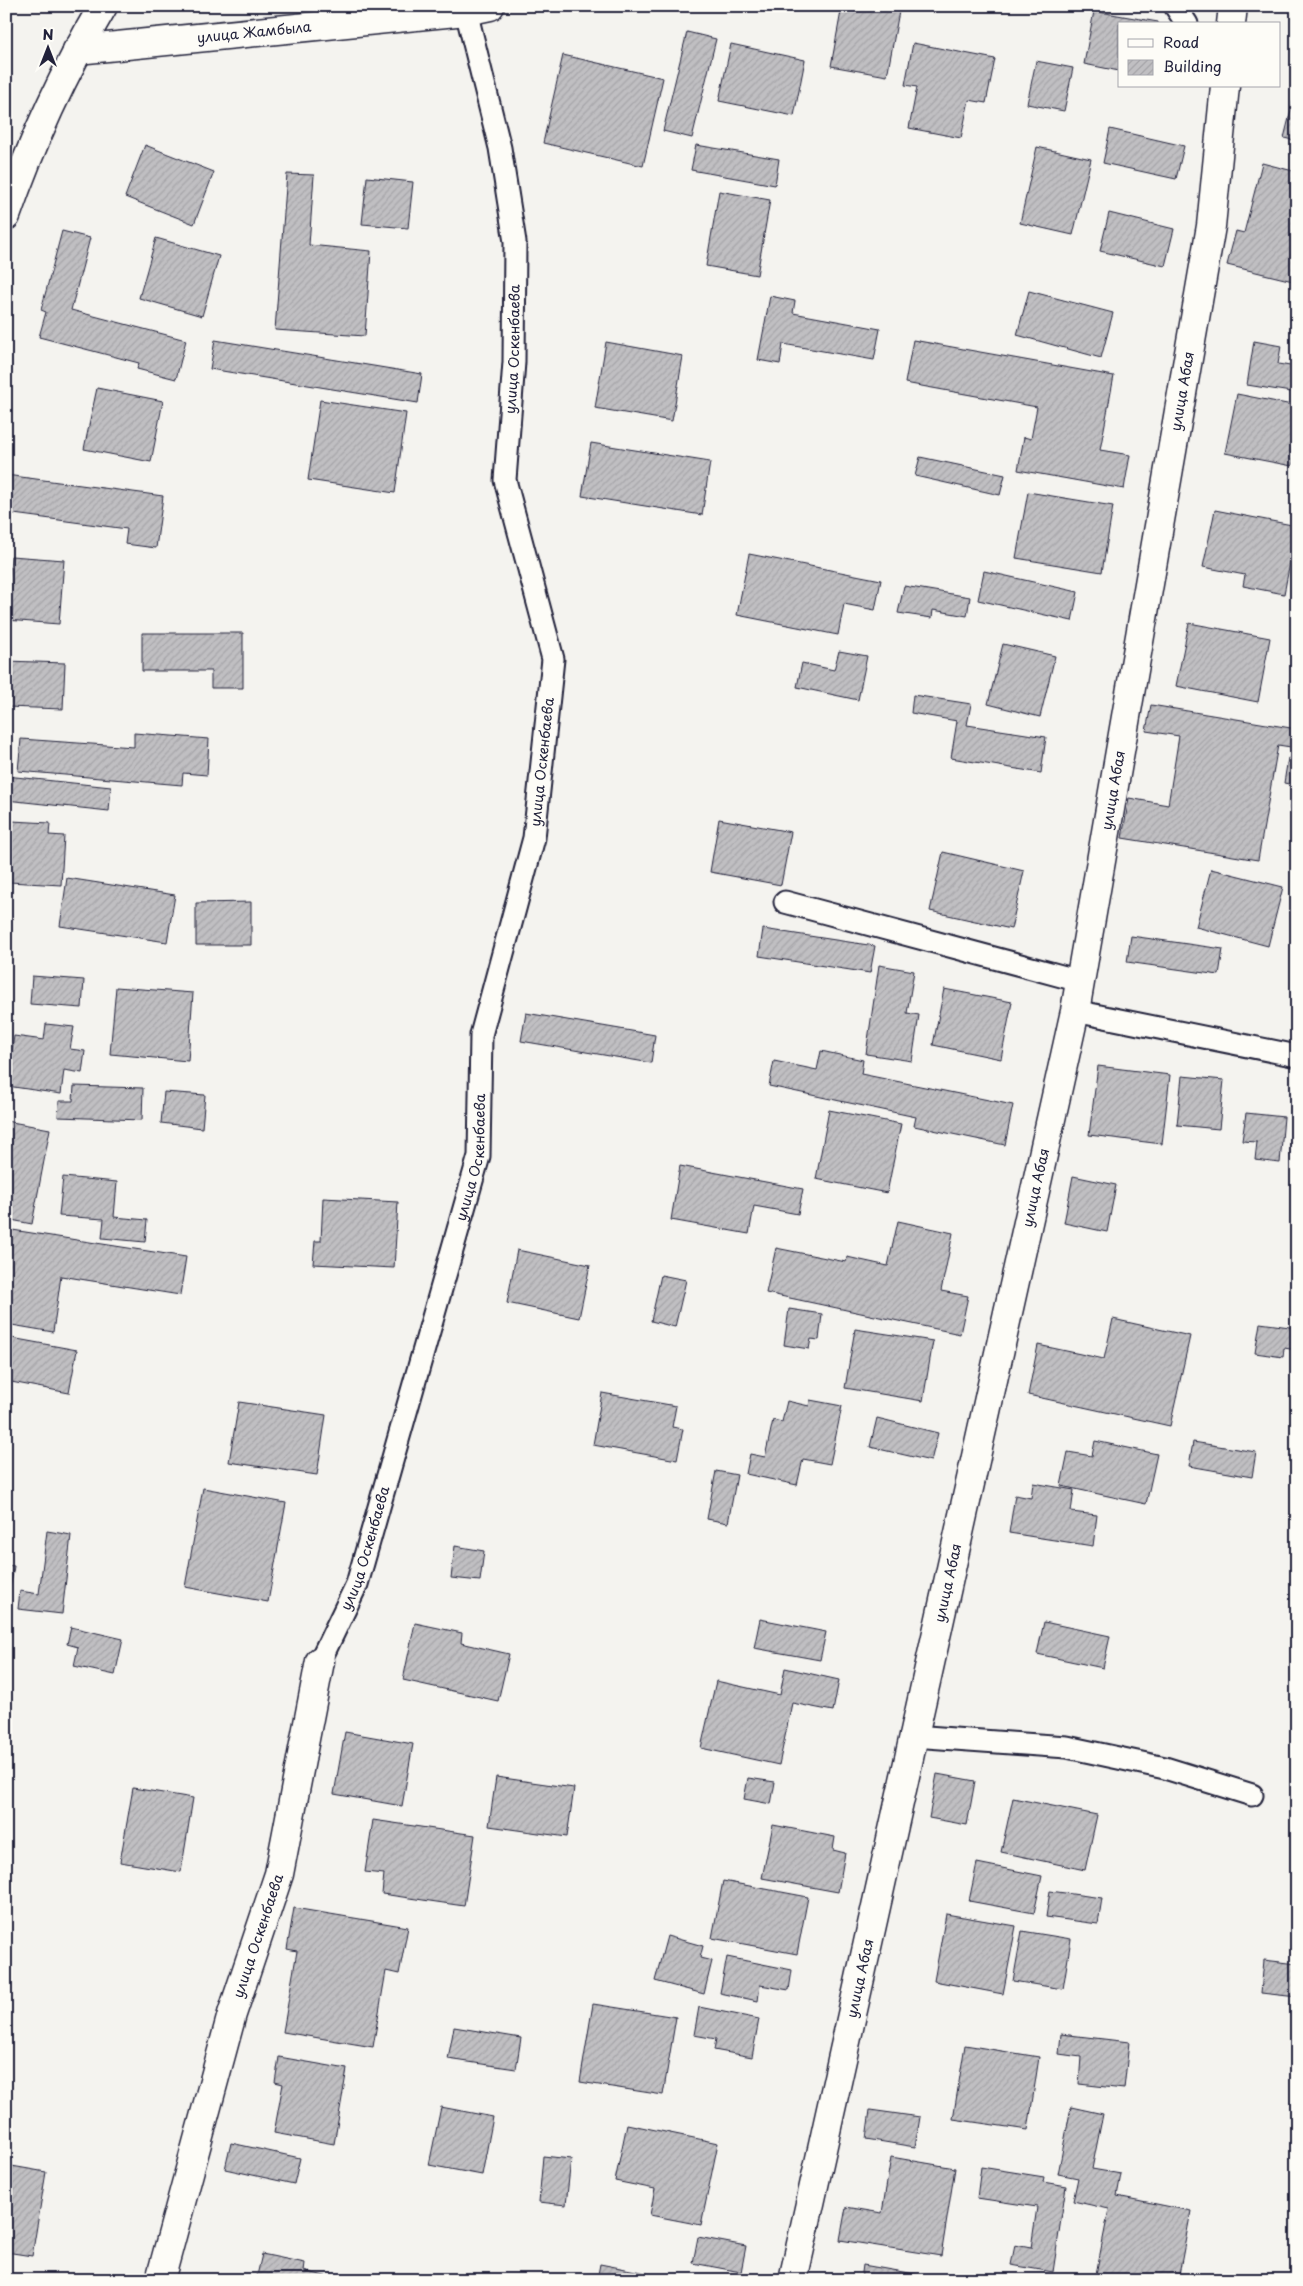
<svg xmlns="http://www.w3.org/2000/svg" width="1303" height="2286" viewBox="0 0 1303 2286" font-family="'Playpen Sans',sans-serif">
	<style>
		.building { fill: url(#building-hatch); stroke: #22223b }
		.lines { fill: none; stroke-linecap: round; stroke-linejoin: round }
		.lane-casing { stroke: #22223b; stroke-width: 25 }
		.street-casing { stroke: #22223b; stroke-width: 31 }
		.secondary-casing { stroke: #22223b; stroke-width: 31 }
		.lane { stroke: #fdfcf7; stroke-width: 21 }
		.street { stroke: #fdfcf7; stroke-width: 28 }
		.secondary { stroke: #fdfcf7; stroke-width: 28 }
		.labels { text-anchor: middle; stroke-width: 4; stroke-linejoin: round; paint-order: stroke }
		.street-label { font-size: 14px; fill: #22223b; stroke: #fdfcf7 }
	</style>
	<defs>
		<pattern id="building-hatch" width="6" height="6" patternUnits="userSpaceOnUse" patternTransform="scale(1.25)"><rect width="6" height="6" fill="#c0bfc2"/><path d="M-1 1l2-2M0 6l6-6M5 7l2-2" fill="none" stroke="#a5a4a8"/></pattern>
	</defs>
	<rect width="100%" height="100%" fill="#f4f3ef"/>
	<filter id="ink" filterUnits="userSpaceOnUse"><feTurbulence type="fractalNoise" baseFrequency=".02" numOctaves="2"/><feDisplacementMap in="SourceGraphic" scale="10" xChannelSelector="R" yChannelSelector="G"/><feConvolveMatrix kernelMatrix="1 2 1 2 8 2 1 2 1" color-interpolation-filters="sRGB"/></filter>
	<g filter="url(#ink)">
		<g class="building">
			<path d="M 842,6 L 900,6 L 887,76 L 831,66 Z"/>
			<path d="M 1094,11 L 1158,22 L 1158,24 L 1119,24 L 1119,71 L 1084,64 Z"/>
			<path d="M 687,32 L 716,39 L 692,138 L 663,131 Z"/>
			<path d="M 913,43 L 995,59 L 986,103 L 969,100 L 961,138 L 909,128 L 917,87 L 905,85 Z"/>
			<path d="M 731,44 L 805,60 L 794,116 L 719,101 Z"/>
			<path d="M 563,55 L 663,78 L 643,166 L 543,143 Z"/>
			<path d="M 1036,61 L 1073,68 L 1064,111 L 1027,104 Z"/>
			<path d="M 1297,86 L 1297,141 L 1284,138 Z"/>
			<path d="M 1110,129 L 1184,146 L 1176,179 L 1103,163 Z"/>
			<path d="M 145,145 L 214,172 L 194,224 L 125,197 Z"/>
			<path d="M 696,145 L 779,159 L 775,185 L 691,170 Z"/>
			<path d="M 1037,147 L 1091,159 L 1073,235 L 1020,223 Z"/>
			<path d="M 1262,163 L 1297,172 L 1297,282 L 1227,265 L 1236,231 L 1244,233 Z"/>
			<path d="M 287,174 L 314,175 L 309,245 L 371,251 L 365,336 L 275,330 Z"/>
			<path d="M 367,177 L 413,182 L 408,228 L 362,224 Z"/>
			<path d="M 719,191 L 770,200 L 757,275 L 706,266 Z"/>
			<path d="M 1109,213 L 1174,229 L 1165,266 L 1100,251 Z"/>
			<path d="M 62,231 L 90,238 L 71,310 L 186,340 L 176,379 L 137,369 L 139,363 L 39,337 L 46,312 L 41,310 Z"/>
			<path d="M 156,238 L 219,256 L 202,316 L 139,298 Z"/>
			<path d="M 1029,291 L 1113,313 L 1101,358 L 1017,335 Z"/>
			<path d="M 770,296 L 795,301 L 793,313 L 880,329 L 874,360 L 783,344 L 780,364 L 758,360 Z"/>
			<path d="M 215,340 L 422,374 L 418,403 L 210,369 Z"/>
			<path d="M 913,340 L 1114,376 L 1100,450 L 1130,455 L 1124,489 L 1018,470 L 1024,437 L 1031,439 L 1037,407 L 905,383 Z"/>
			<path d="M 1254,341 L 1281,346 L 1278,364 L 1296,367 L 1291,392 L 1247,385 Z"/>
			<path d="M 606,342 L 683,356 L 672,421 L 595,408 Z"/>
			<path d="M 97,388 L 163,401 L 151,462 L 84,449 Z"/>
			<path d="M 1237,394 L 1297,406 L 1297,442 L 1292,466 L 1225,453 Z"/>
			<path d="M 320,400 L 406,413 L 395,493 L 308,480 Z"/>
			<path d="M 591,443 L 710,462 L 702,515 L 582,496 Z"/>
			<path d="M 920,457 L 1005,475 L 1000,495 L 915,476 Z"/>
			<path d="M 6,475 L 163,496 L 156,548 L 125,544 L 127,529 L 6,513 Z"/>
			<path d="M 1028,492 L 1113,506 L 1102,572 L 1016,558 Z"/>
			<path d="M 1215,510 L 1297,526 L 1284,594 L 1243,586 L 1245,575 L 1203,567 Z"/>
			<path d="M 749,554 L 881,580 L 875,610 L 844,604 L 838,635 L 737,615 Z"/>
			<path d="M 11,556 L 64,560 L 59,624 L 6,620 Z"/>
			<path d="M 984,571 L 1078,592 L 1072,621 L 978,600 Z"/>
			<path d="M 904,586 L 970,597 L 967,616 L 933,610 L 932,618 L 898,613 Z"/>
			<path d="M 1189,623 L 1270,638 L 1258,702 L 1176,686 Z"/>
			<path d="M 142,633 L 243,633 L 243,688 L 211,688 L 211,671 L 142,671 Z"/>
			<path d="M 1003,644 L 1055,656 L 1040,717 L 988,704 Z"/>
			<path d="M 839,651 L 867,656 L 858,700 L 797,687 L 802,663 L 834,670 Z"/>
			<path d="M 6,661 L 65,663 L 63,709 L 6,707 Z"/>
			<path d="M 913,695 L 971,704 L 967,725 L 1046,737 L 1041,773 L 951,758 L 957,721 L 911,713 Z"/>
			<path d="M 1151,705 L 1297,729 L 1297,748 L 1278,745 L 1258,860 L 1122,838 L 1129,798 L 1168,805 L 1179,736 L 1146,731 Z"/>
			<path d="M 134,733 L 209,739 L 207,775 L 183,773 L 182,785 L 18,771 L 21,739 L 134,747 Z"/>
			<path d="M 1288,758 L 1297,760 L 1297,810 L 1290,809 L 1294,785 L 1284,783 Z"/>
			<path d="M 6,776 L 111,787 L 109,811 L 6,800 Z"/>
			<path d="M 719,819 L 791,832 L 781,885 L 710,872 Z"/>
			<path d="M 12,821 L 50,823 L 49,835 L 64,836 L 61,885 L 9,882 Z"/>
			<path d="M 943,852 L 1024,871 L 1011,929 L 930,911 Z"/>
			<path d="M 1211,869 L 1283,887 L 1268,946 L 1196,927 Z"/>
			<path d="M 67,878 L 175,895 L 167,942 L 60,926 Z"/>
			<path d="M 251,902 L 251,945 L 196,945 L 196,903 Z"/>
			<path d="M 763,929 L 875,946 L 870,973 L 759,956 Z"/>
			<path d="M 1131,936 L 1223,949 L 1219,975 L 1127,962 Z"/>
			<path d="M 879,965 L 914,971 L 907,1013 L 919,1015 L 912,1061 L 866,1054 Z"/>
			<path d="M 32,976 L 84,980 L 82,1008 L 30,1004 Z"/>
			<path d="M 116,987 L 193,993 L 188,1061 L 110,1054 Z"/>
			<path d="M 944,989 L 1012,1002 L 1001,1059 L 933,1045 Z"/>
			<path d="M 526,1013 L 655,1035 L 651,1063 L 521,1041 Z"/>
			<path d="M 46,1024 L 74,1027 L 70,1049 L 85,1051 L 82,1073 L 64,1070 L 61,1094 L 7,1086 L 14,1036 L 44,1040 Z"/>
			<path d="M 821,1051 L 863,1060 L 861,1074 L 1013,1105 L 1005,1145 L 914,1126 L 916,1117 L 769,1086 L 774,1061 L 817,1070 Z"/>
			<path d="M 1098,1066 L 1170,1075 L 1162,1144 L 1089,1135 Z"/>
			<path d="M 1182,1076 L 1224,1080 L 1219,1129 L 1177,1125 Z"/>
			<path d="M 74,1086 L 143,1088 L 142,1120 L 58,1117 L 59,1101 L 73,1101 Z"/>
			<path d="M 164,1092 L 205,1095 L 202,1128 L 161,1123 Z"/>
			<path d="M 829,1110 L 901,1124 L 887,1193 L 816,1179 Z"/>
			<path d="M 1246,1113 L 1284,1117 L 1280,1163 L 1255,1160 L 1257,1142 L 1242,1141 Z"/>
			<path d="M 6,1121 L 50,1129 L 32,1224 L 6,1219 Z"/>
			<path d="M 680,1166 L 803,1189 L 798,1214 L 754,1206 L 749,1234 L 671,1220 Z"/>
			<path d="M 1073,1176 L 1116,1185 L 1107,1232 L 1064,1223 Z"/>
			<path d="M 63,1177 L 117,1182 L 114,1217 L 147,1220 L 145,1242 L 102,1238 L 104,1219 L 59,1216 Z"/>
			<path d="M 323,1198 L 398,1202 L 394,1268 L 313,1264 L 315,1241 L 321,1241 Z"/>
			<path d="M 898,1221 L 953,1233 L 941,1291 L 968,1296 L 960,1334 L 766,1293 L 776,1248 L 846,1262 L 847,1257 L 888,1266 Z"/>
			<path d="M 6,1229 L 186,1257 L 180,1295 L 61,1276 L 53,1332 L 6,1324 Z"/>
			<path d="M 517,1250 L 590,1265 L 579,1318 L 507,1303 Z"/>
			<path d="M 661,1275 L 686,1280 L 675,1327 L 651,1321 Z"/>
			<path d="M 789,1309 L 822,1314 L 819,1340 L 811,1339 L 809,1349 L 784,1345 Z"/>
			<path d="M 1113,1319 L 1190,1336 L 1170,1426 L 1028,1395 L 1038,1345 L 1104,1359 Z"/>
			<path d="M 1260,1323 L 1297,1328 L 1297,1350 L 1284,1348 L 1283,1357 L 1255,1353 Z"/>
			<path d="M 855,1329 L 933,1341 L 923,1401 L 845,1388 Z"/>
			<path d="M 6,1337 L 77,1350 L 69,1393 L 6,1381 Z"/>
			<path d="M 602,1393 L 676,1406 L 672,1427 L 683,1429 L 677,1460 L 593,1445 Z"/>
			<path d="M 810,1400 L 842,1406 L 830,1464 L 803,1459 L 797,1485 L 746,1474 L 750,1454 L 765,1457 L 773,1420 L 782,1422 L 787,1401 L 809,1406 Z"/>
			<path d="M 239,1402 L 326,1415 L 317,1475 L 229,1462 Z"/>
			<path d="M 877,1418 L 938,1433 L 931,1461 L 870,1447 Z"/>
			<path d="M 1095,1441 L 1157,1454 L 1146,1504 L 1061,1486 L 1068,1452 L 1092,1456 Z"/>
			<path d="M 1193,1442 L 1256,1452 L 1252,1477 L 1189,1466 Z"/>
			<path d="M 716,1471 L 737,1475 L 728,1523 L 707,1519 Z"/>
			<path d="M 1033,1483 L 1074,1490 L 1071,1512 L 1097,1515 L 1093,1546 L 1009,1533 L 1015,1495 L 1031,1498 Z"/>
			<path d="M 203,1488 L 286,1503 L 268,1602 L 185,1587 Z"/>
			<path d="M 47,1531 L 71,1535 L 62,1614 L 18,1609 L 20,1591 L 39,1594 Z"/>
			<path d="M 455,1546 L 484,1551 L 480,1581 L 451,1578 Z"/>
			<path d="M 6,1565 L 14,1566 L 6,1612 Z"/>
			<path d="M 760,1619 L 826,1632 L 820,1660 L 754,1648 Z"/>
			<path d="M 1044,1622 L 1110,1636 L 1103,1668 L 1037,1654 Z"/>
			<path d="M 415,1623 L 462,1633 L 461,1643 L 509,1654 L 498,1701 L 403,1680 Z"/>
			<path d="M 71,1627 L 123,1639 L 115,1675 L 74,1666 L 78,1647 L 67,1644 Z"/>
			<path d="M 785,1668 L 839,1680 L 833,1711 L 792,1703 L 779,1765 L 701,1748 L 716,1681 L 780,1695 Z"/>
			<path d="M 345,1732 L 413,1744 L 402,1806 L 334,1794 Z"/>
			<path d="M 937,1774 L 975,1781 L 967,1825 L 929,1818 Z"/>
			<path d="M 496,1777 L 574,1788 L 567,1837 L 489,1826 Z"/>
			<path d="M 748,1778 L 775,1782 L 771,1804 L 744,1799 Z"/>
			<path d="M 133,1788 L 193,1798 L 181,1872 L 120,1862 Z"/>
			<path d="M 1013,1798 L 1097,1815 L 1085,1870 L 1001,1852 Z"/>
			<path d="M 373,1820 L 475,1835 L 464,1906 L 382,1894 L 384,1874 L 365,1872 Z"/>
			<path d="M 773,1825 L 835,1837 L 833,1850 L 845,1853 L 838,1892 L 762,1878 Z"/>
			<path d="M 977,1863 L 1042,1876 L 1034,1913 L 969,1901 Z"/>
			<path d="M 723,1881 L 808,1897 L 797,1954 L 712,1938 Z"/>
			<path d="M 1050,1891 L 1102,1898 L 1098,1924 L 1046,1917 Z"/>
			<path d="M 294,1908 L 408,1927 L 399,1974 L 386,1971 L 373,2047 L 283,2032 L 297,1951 L 287,1949 Z"/>
			<path d="M 946,1914 L 1016,1926 L 1003,1994 L 934,1981 Z"/>
			<path d="M 1022,1931 L 1071,1939 L 1063,1989 L 1013,1981 Z"/>
			<path d="M 667,1936 L 703,1946 L 700,1958 L 712,1961 L 704,1994 L 655,1981 Z"/>
			<path d="M 727,1957 L 792,1970 L 789,1990 L 760,1985 L 758,2001 L 720,1993 Z"/>
			<path d="M 1264,1960 L 1297,1964 L 1297,1997 L 1261,1993 Z"/>
			<path d="M 593,2004 L 676,2017 L 663,2095 L 580,2082 Z"/>
			<path d="M 699,2007 L 759,2019 L 752,2057 L 714,2050 L 716,2039 L 694,2035 Z"/>
			<path d="M 454,2027 L 521,2038 L 516,2069 L 448,2059 Z"/>
			<path d="M 1061,2034 L 1129,2042 L 1124,2089 L 1079,2084 L 1081,2057 L 1059,2054 Z"/>
			<path d="M 965,2045 L 1039,2057 L 1028,2130 L 953,2119 Z"/>
			<path d="M 279,2057 L 347,2069 L 334,2144 L 274,2133 L 283,2084 L 275,2082 Z"/>
			<path d="M 441,2107 L 493,2117 L 482,2175 L 429,2165 Z"/>
			<path d="M 1071,2107 L 1103,2114 L 1092,2169 L 1121,2174 L 1117,2196 L 1191,2211 L 1178,2280 L 1095,2279 L 1109,2209 L 1073,2201 L 1078,2178 L 1058,2174 Z"/>
			<path d="M 870,2110 L 920,2117 L 915,2147 L 866,2139 Z"/>
			<path d="M 627,2124 L 718,2143 L 701,2225 L 650,2215 L 655,2189 L 615,2181 Z"/>
			<path d="M 231,2143 L 300,2158 L 294,2184 L 225,2169 Z"/>
			<path d="M 543,2156 L 571,2159 L 566,2205 L 539,2202 Z"/>
			<path d="M 891,2157 L 955,2168 L 941,2256 L 840,2240 L 846,2207 L 882,2213 Z"/>
			<path d="M 6,2165 L 46,2172 L 32,2256 L 6,2252 Z"/>
			<path d="M 981,2167 L 1044,2177 L 1043,2182 L 1066,2186 L 1053,2272 L 1011,2265 L 1015,2245 L 1031,2248 L 1037,2207 L 977,2198 Z"/>
			<path d="M 698,2237 L 746,2246 L 741,2272 L 693,2263 Z"/>
			<path d="M 262,2254 L 305,2263 L 304,2271 L 329,2277 L 328,2280 L 256,2280 Z"/>
			<path d="M 600,2264 L 682,2280 L 597,2280 Z"/>
			<path d="M 863,2265 L 920,2275 L 920,2280 L 861,2280 Z"/>
		</g>
		<g class="lines">
			<defs>
				<g id="lane">
					<path d="M 1175,6 L 1187,24"/>
					<path d="M 785,902 L 1080,981"/>
					<path d="M 1075,1011 L 1297,1056"/>
					<path id="s1" d="M 320,1661 L 357,1584 L 479,1156 L 481,1035 L 534,838 L 553,659 L 505,480 L 514,362 L 515,242 L 500,148 L 466,11"/>
					<path d="M 913,1736 L 1067,1747 L 1165,1768 L 1252,1795"/>
				</g>
				<g id="street">
					<path d="M 1231,24 L 1233,6"/>
					<path id="s2" d="M 77,50 L 466,11 L 490,6"/>
					<path id="s3" d="M 160,2280 L 232,2014 L 279,1874 L 320,1661"/>
					<path id="s4" d="M 793,2280 L 1075,1011 L 1211,226 L 1225,86"/>
				</g>
				<path id="secondary" d="M 6,216 C 31,144 64,72 103,6"/>
			</defs>
			<use href="#lane" class="lane-casing"/>
			<use href="#street" class="street-casing"/>
			<use href="#secondary" class="secondary-casing"/>
			<use href="#lane" class="lane"/>
			<use href="#street" class="street"/>
			<use href="#secondary" class="secondary"/>
		</g>
	</g>
	<g class="labels">
		<g class="street-label">
			<text dy="5" stroke="none"><textPath href="#s2" startOffset="178">улица Жамбыла</textPath></text>
			<text dy="5" stroke="none"><textPath href="#s1" startOffset="1352">улица Оскенбаева</textPath></text>
			<text dy="5" stroke="none"><textPath href="#s4" startOffset="1929">улица Абая</textPath></text>
			<text dy="5" stroke="none"><textPath href="#s1" startOffset="932">улица Оскенбаева</textPath></text>
			<text dy="5" stroke="none"><textPath href="#s4" startOffset="1524">улица Абая</textPath></text>
			<text dy="5" stroke="none"><textPath href="#s1" startOffset="528">улица Оскенбаева</textPath></text>
			<text dy="5" stroke="none"><textPath href="#s4" startOffset="1119">улица Абая</textPath></text>
			<text dy="5" stroke="none"><textPath href="#s1" startOffset="122">улица Оскенбаева</textPath></text>
			<text dy="5" stroke="none"><textPath href="#s4" startOffset="714">улица Абая</textPath></text>
			<text dy="5" stroke="none"><textPath href="#s3" startOffset="358">улица Оскенбаева</textPath></text>
			<text dy="5" stroke="none"><textPath href="#s4" startOffset="309">улица Абая</textPath></text>
		</g>
	</g>
	<rect width="1303" height="2286" fill="none" stroke="#fdfcf7" stroke-width="25"/>
	<rect x="12" y="12" width="1278" height="2261" fill="none" stroke="#22223b" stroke-width="2" filter="url(#ink)"/>
	<rect x="1118" y="22" width="162" height="65" fill="#fdfcf7" stroke="#a5a5ac"/>
	<rect x="1128" y="39" width="25" height="8" fill="#fdfcf7" stroke="#a5a5ac"/>
	<text x="1163" y="48" font-size="15" fill="#22223b">Road</text>
	<rect x="1128" y="60" width="25" height="15" fill="url(#building-hatch)" stroke="#a5a5ac"/>
	<text x="1163" y="72" font-size="15" fill="#22223b">Building</text>
	<g transform="translate(48 48)" stroke="#fdfcf7" stroke-width="4" paint-order="stroke">
	<path d="M0-4L9 19L0 12L-9 19Z" fill="#22223b"/>
	<text y="-8" font-size="14" font-weight="bold" text-anchor="middle" fill="#22223b">N</text>
	</g>
</svg>
